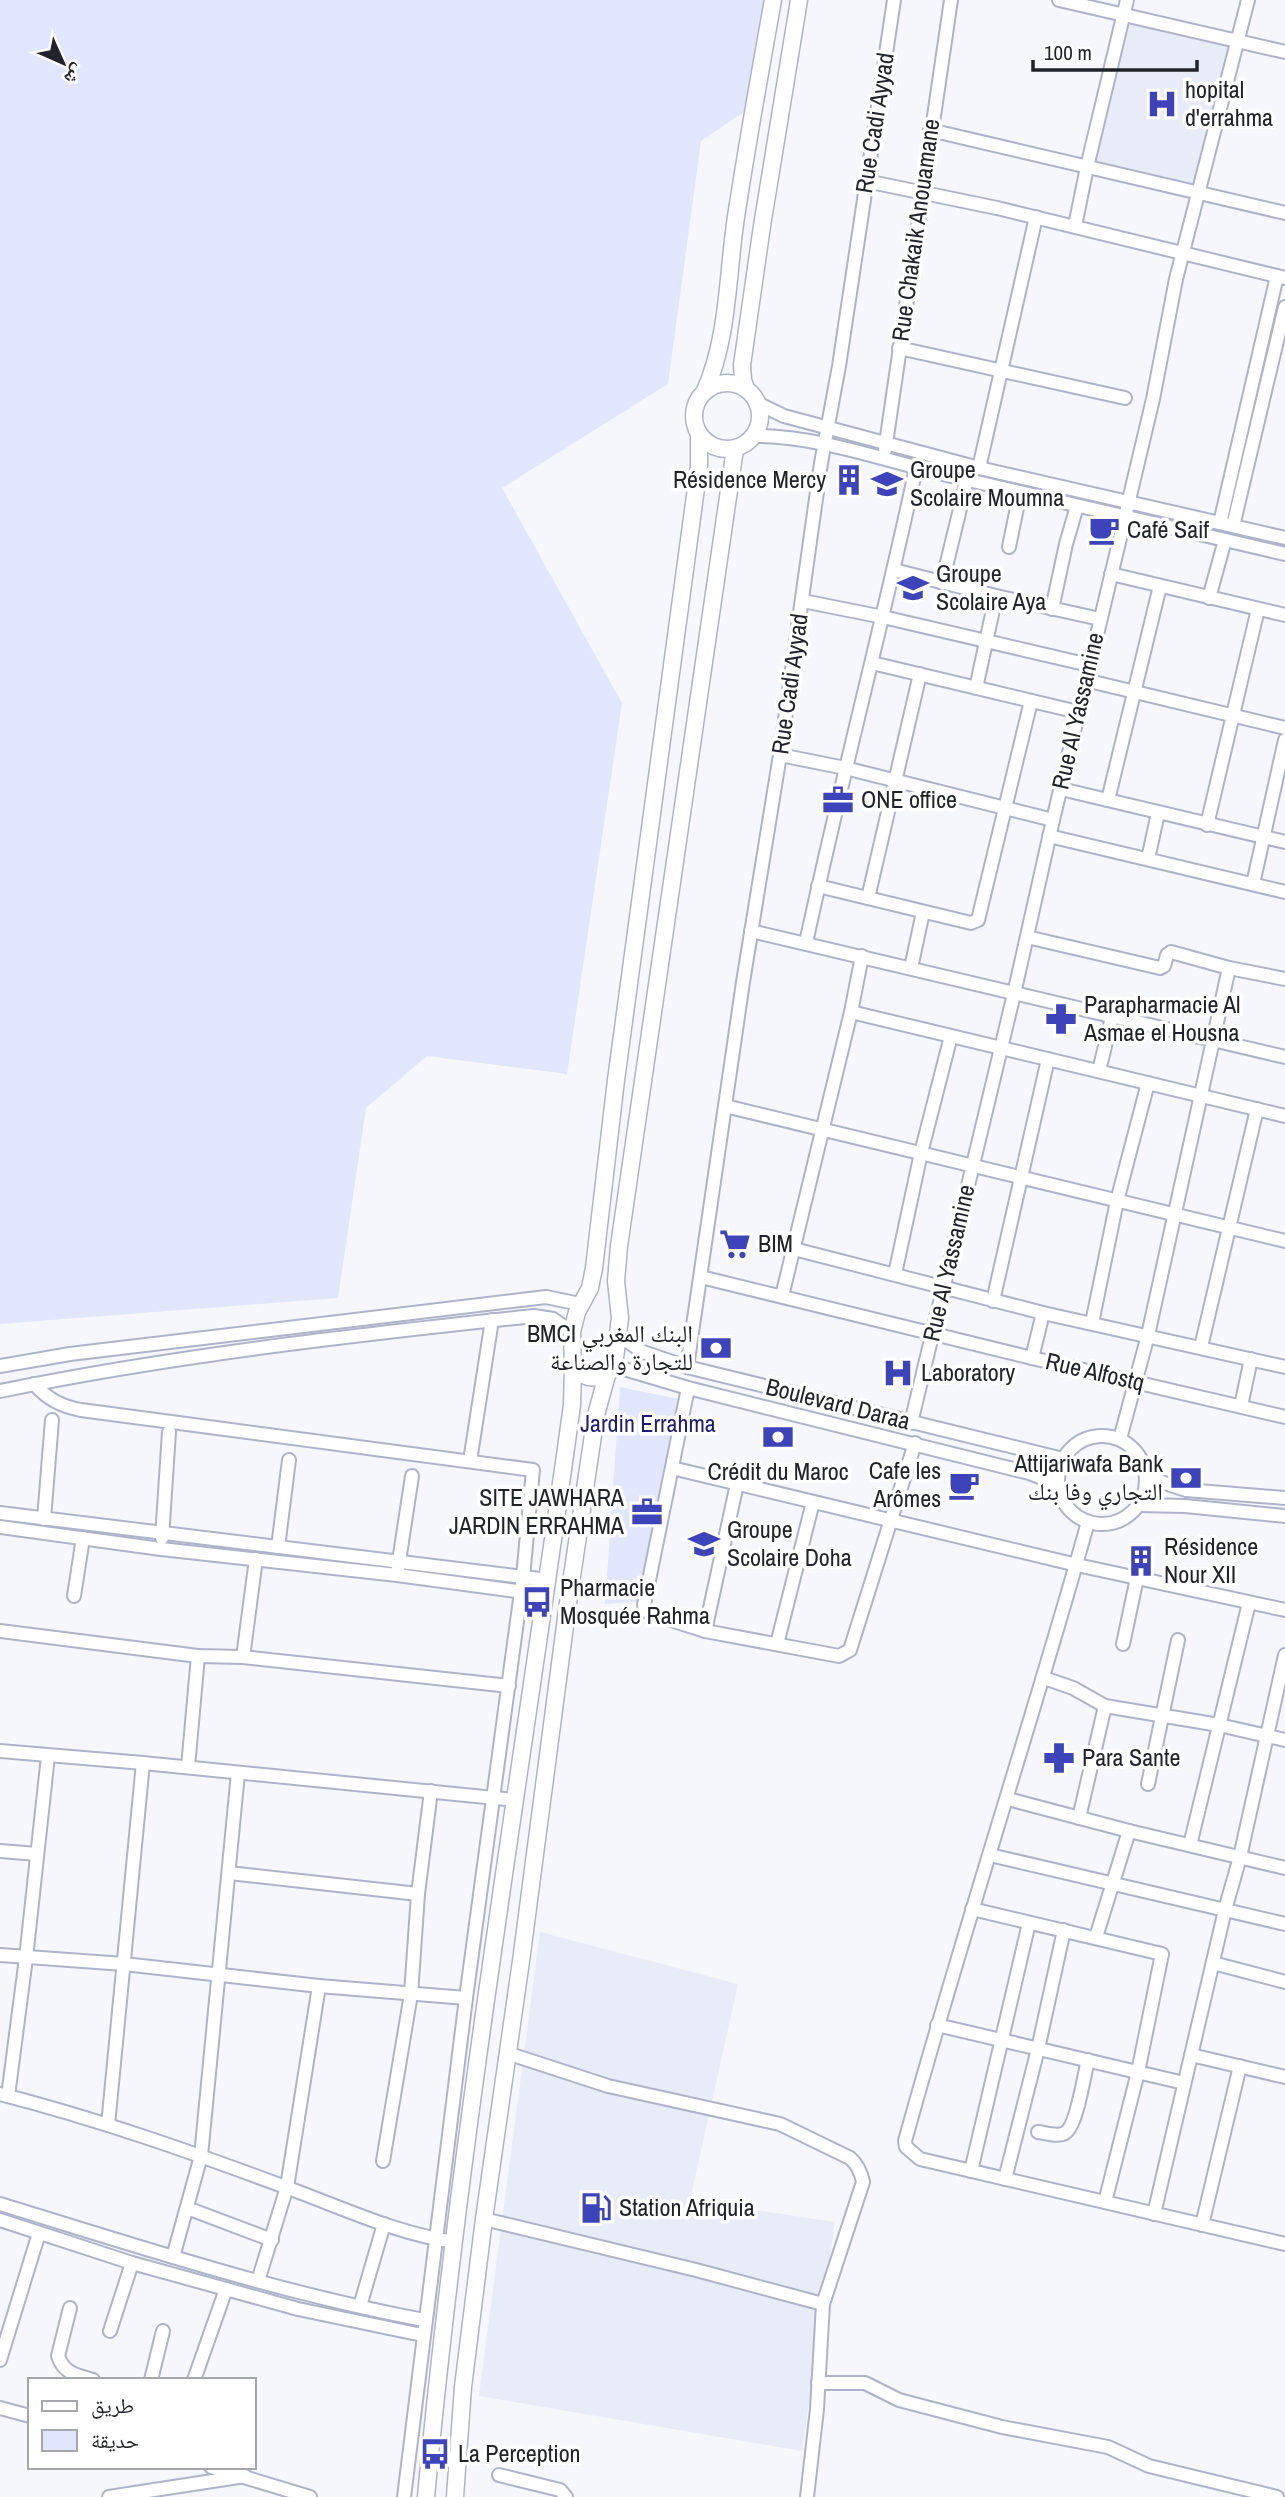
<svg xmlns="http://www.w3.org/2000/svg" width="1285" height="2497" viewBox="0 0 1285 2497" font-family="'Archivo Narrow','Noto Naskh Arabic',sans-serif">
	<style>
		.built { fill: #e8ecf8 }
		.green { fill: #e1e6fc }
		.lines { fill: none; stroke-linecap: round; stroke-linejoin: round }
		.minor-casing { stroke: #aeb3c9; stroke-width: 16 }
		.major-casing { stroke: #aeb3c9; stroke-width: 19 }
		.minor { stroke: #fff; stroke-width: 12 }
		.major { stroke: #fff; stroke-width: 16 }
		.labels { text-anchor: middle; stroke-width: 7; stroke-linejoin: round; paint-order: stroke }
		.poi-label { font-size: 24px; fill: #21232b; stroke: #fff; text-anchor: start }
		.street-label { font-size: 24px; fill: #21232b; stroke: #fff }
		.park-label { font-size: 24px; fill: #1d1b74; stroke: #fff }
	</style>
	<rect width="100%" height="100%" fill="#f6f7fc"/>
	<g class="built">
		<path d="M 1124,16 L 1235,42 L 1200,190 L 1088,165 Z"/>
		<path d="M 540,1932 L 738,1984 L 690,2200 L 835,2222 L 802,2451 L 479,2396 Z"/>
	</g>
	<g class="green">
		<path d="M 0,0 L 764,0 L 747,110 L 701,141 L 668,384 L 502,488 L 622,703 L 567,1074 L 427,1056 L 366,1108 L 338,1298 L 0,1324 Z"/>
		<path d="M 620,1387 L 684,1400 L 641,1601 L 605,1604 Z"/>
	</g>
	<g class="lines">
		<defs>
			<g id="minor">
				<path d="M 1059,0 L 1285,52"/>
				<path d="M 930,130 L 1285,213"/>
				<path d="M 866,181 L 997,208 L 1285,278"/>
				<path d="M 1075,226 L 1087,167 L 1127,0"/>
				<path d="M 899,348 L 1125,398"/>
				<path d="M 757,403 L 784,416 L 979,468 L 1285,538"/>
				<path d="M 754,436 C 815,435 886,461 947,475 C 1059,502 1172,527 1285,554"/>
				<path d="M 885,450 L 951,0"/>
				<path d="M 979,468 L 1036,217"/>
				<path d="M 1220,523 L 1277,276"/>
				<path d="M 1233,526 L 1285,307"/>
				<path d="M 1009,547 L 1020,493"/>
				<path d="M 894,570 L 996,596 L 1100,619"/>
				<path d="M 1111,574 L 1285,615"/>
				<path d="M 942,583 L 967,480"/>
				<path d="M 1209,598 L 1225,540"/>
				<path d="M 803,601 L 883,617 L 1089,665"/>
				<path d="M 1052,609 L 1066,544 L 1077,506"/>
				<path d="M 872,663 L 1078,712"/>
				<path d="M 1085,680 L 1285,728"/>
				<path d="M 976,688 L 996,596"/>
				<path d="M 780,755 L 845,768 L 1053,820"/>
				<path d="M 1061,789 L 1285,842"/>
				<path d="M 1108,800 L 1160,586"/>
				<path d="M 1207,825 L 1258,609"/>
				<path d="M 1049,836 L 1285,892"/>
				<path d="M 1148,859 L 1158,813"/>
				<path d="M 1253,884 L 1285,740"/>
				<path d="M 818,886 L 971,923 L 978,920 L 1031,701"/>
				<path d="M 868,898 L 920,674"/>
				<path d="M 751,931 L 1285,1057"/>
				<path d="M 1027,937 L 1160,968 L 1164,966 L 1167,955 L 1171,952 L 1229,968 L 1285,979"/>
				<path d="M 806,943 C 840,784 882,627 916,468"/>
				<path d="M 911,968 L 923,912"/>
				<path d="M 851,1012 L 1285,1116"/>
				<path d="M 1099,1071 L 1112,1017"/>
				<path d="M 725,1106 L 1285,1241"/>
				<path d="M 794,1249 L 1043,1313 L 1285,1367"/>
				<path d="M 895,1274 L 921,1153 L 951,1036"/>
				<path d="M 701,1277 L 1032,1358 L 1285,1417"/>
				<path d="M 782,1296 L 851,1012 L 862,956"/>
				<path d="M 993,1301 L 1048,1059"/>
				<path d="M 1092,1323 L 1117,1201 L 1148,1083"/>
				<path d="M 618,1335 L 643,1352 L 687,1367 L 1063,1459"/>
				<path d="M 1201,1347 L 1257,1109"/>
				<path d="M 1032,1358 L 1043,1313"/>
				<path d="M 0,1366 L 70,1354 L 546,1297 L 580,1304"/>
				<path d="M 614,1366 L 688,1388 L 1029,1473 L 1058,1484"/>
				<path d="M 687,1367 L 743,982 L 780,755 L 821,463 L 839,366 L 894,0"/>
				<path d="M 34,1384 C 48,1399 60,1406 81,1410 L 533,1470 L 523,1577 L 466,1998 L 404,2497"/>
				<path d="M 688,1388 L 644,1605 L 646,1611 L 652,1614 L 705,1631 L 839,1656 L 850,1650 L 915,1443"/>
				<path d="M 0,1391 C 176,1355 355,1335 534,1316 L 553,1319 L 572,1332"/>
				<path d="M 1241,1406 L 1251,1359"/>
				<path d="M 911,1423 L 1014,994 L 1053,820 L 1153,399 L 1176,279 L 1248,0"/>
				<circle cx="1102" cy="1480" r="44"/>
				<path d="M 1120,1439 L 1148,1335 L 1229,968"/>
				<path d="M 470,1461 L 492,1320"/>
				<path d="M 672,1468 L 1077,1565 L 1285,1610"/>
				<path d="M 1146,1477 L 1186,1490 L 1285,1498"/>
				<path d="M 1138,1505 L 1185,1506 L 1285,1516"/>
				<path d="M 0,1513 L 548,1580"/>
				<path d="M 44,1519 L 52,1420"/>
				<path d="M 1088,1522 C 1030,1729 962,1934 905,2141 L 906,2147 L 920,2159 L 1285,2244"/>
				<path d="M 0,1527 L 161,1549 L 397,1575 L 546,1595"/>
				<path d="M 162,1538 L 169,1432"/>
				<path d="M 278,1547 L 289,1460"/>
				<path d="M 398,1568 L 412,1476"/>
				<path d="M 74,1596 L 83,1538"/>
				<path d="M 0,1631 L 198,1656 L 243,1657 L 509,1686"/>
				<path d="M 705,1631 L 737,1484"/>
				<path d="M 777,1644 L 813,1502"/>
				<path d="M 1123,1644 L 1137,1578"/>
				<path d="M 243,1657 L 256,1559"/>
				<path d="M 1044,1678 L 1073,1688 L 1105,1706 L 1219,1725 L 1285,1740"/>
				<path d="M 0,1751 L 143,1763 L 515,1800"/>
				<path d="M 188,1767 L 198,1656"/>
				<path d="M 1148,1784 L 1178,1640"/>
				<path d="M 1008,1799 L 1129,1831 L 1285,1868"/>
				<path d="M 1079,1818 L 1105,1706"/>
				<path d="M 1190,1845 L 1249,1603"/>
				<path d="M 0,1851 L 37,1854"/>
				<path d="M 990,1855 L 1285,1924"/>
				<path d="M 229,1873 L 418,1894"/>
				<path d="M 972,1909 L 1162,1954 L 1138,2072 L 1105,2202"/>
				<path d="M 1096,1937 L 1129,1831"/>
				<path d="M 0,1955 L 124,1964 L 319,1986 L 466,1998"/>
				<path d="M 1213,1963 L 1285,1982"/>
				<path d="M 937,2025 L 1184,2083"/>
				<path d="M 507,2053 L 608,2086 L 780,2124 L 850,2158 C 858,2165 861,2172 863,2182 L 823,2304 L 817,2409 L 807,2497"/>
				<path d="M 1191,2055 L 1285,2077"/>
				<path d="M 0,2094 C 98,2119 194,2153 288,2188 C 343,2208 397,2234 455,2242"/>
				<path d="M 8,2096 L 26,1958 L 48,1756"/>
				<path d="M 108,2125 L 143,1763"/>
				<path d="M 1038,2132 C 1045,2133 1058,2137 1065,2133 C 1077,2126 1084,2075 1088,2060"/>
				<path d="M 383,2161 L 411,1994 L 418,1894 L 431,1791"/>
				<path d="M 971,2171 L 1029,1923"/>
				<path d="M 1005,2179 L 1038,2049 L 1064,1930"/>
				<path d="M 0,2204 C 140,2247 280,2293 424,2320"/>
				<path d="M 187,2208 L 272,2240"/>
				<path d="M 1154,2214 L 1225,1910 L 1240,1857 L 1285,1655"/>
				<path d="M 484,2219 L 696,2270 L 823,2304"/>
				<path d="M 0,2220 L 132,2263 L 298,2309 L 422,2335"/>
				<path d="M 1202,2225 L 1240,2066"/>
				<path d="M 173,2257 L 201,2156 L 238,1773"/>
				<path d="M 258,2281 L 287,2187 L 319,1986"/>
				<path d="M 360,2306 L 384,2224"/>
				<path d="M 70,2308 L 58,2356 C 64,2374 77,2375 93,2380"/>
				<path d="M 110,2331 L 132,2263"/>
				<path d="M 0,2360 L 39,2233"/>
				<path d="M 151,2380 L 163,2331"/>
				<path d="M 194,2380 L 226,2289"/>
				<path d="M 818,2383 L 865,2383 L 899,2400 L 1002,2427 L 1108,2447 L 1149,2466 L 1277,2497"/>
				<path d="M 0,2408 L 30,2416"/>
				<path d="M 211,2467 L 310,2497"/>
				<path d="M 499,2475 L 560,2490 L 566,2497"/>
				<path d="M 109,2497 L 245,2476"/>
			</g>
			<g id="major">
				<circle cx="727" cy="416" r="33"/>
				<path d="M 746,389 L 743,380 L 742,365 L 762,226 L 799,0"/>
				<path d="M 705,391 C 729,336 727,276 736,217 C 747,145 760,72 773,0"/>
				<path d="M 573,1367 C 583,1378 594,1380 607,1375"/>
				<path d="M 426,2497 C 460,2131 522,1769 572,1405 L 573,1367 L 572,1332 L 577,1312 L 590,1288 L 594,1268 L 616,1080 L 699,466 L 699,435"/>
				<path d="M 455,2497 L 463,2387 L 484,2219 L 521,1961 L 568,1603 L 596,1415 L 607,1375 L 614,1366 L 620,1318 L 616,1281 L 619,1246 L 735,449"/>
			</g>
		</defs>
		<use href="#minor" class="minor-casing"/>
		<use href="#major" class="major-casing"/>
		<use href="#minor" class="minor"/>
		<use href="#major" class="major"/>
	</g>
	<defs>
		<symbol id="hospital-bare" viewBox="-9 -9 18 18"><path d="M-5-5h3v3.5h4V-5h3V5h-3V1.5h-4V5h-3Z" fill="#3d44b9" stroke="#fff" stroke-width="2.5" paint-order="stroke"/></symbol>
		<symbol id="building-bare" viewBox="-9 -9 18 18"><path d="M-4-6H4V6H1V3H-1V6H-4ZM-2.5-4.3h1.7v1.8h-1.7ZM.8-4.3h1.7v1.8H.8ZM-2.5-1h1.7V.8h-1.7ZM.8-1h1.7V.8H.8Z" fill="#3d44b9" stroke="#fff" stroke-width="2.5" paint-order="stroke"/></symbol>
		<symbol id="school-bare" viewBox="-9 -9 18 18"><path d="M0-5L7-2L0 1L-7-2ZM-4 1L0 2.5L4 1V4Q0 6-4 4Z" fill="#3d44b9" stroke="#fff" stroke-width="2.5" paint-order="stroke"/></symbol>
		<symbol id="cafe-bare" viewBox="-9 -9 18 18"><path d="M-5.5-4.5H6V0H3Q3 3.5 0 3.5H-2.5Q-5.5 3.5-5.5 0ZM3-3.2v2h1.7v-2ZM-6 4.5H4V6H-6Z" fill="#3d44b9" stroke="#fff" stroke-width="2.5" paint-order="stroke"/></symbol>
		<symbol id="office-bare" viewBox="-9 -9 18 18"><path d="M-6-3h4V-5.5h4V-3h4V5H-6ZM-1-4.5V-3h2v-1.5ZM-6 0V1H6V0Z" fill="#3d44b9" stroke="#fff" stroke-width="2.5" paint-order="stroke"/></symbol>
		<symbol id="pharmacy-bare" viewBox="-9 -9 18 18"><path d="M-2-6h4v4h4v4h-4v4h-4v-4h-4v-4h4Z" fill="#3d44b9" stroke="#fff" stroke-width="2.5" paint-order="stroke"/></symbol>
		<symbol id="supermarket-bare" viewBox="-9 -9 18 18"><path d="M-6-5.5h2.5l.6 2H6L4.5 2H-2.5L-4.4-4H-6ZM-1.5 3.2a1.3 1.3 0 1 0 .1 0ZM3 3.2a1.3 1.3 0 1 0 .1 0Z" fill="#3d44b9" stroke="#fff" stroke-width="2.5" paint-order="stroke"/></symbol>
		<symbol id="bank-bare" viewBox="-9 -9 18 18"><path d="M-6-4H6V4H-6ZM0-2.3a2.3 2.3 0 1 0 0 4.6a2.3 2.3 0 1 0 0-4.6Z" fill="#3d44b9" stroke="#fff" stroke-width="2.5" paint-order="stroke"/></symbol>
		<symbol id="bus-bare" viewBox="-9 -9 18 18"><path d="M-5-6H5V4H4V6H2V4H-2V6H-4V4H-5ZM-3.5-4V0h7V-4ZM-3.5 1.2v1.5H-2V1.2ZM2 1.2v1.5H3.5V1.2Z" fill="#3d44b9" stroke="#fff" stroke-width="2.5" paint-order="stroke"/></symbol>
		<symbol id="fuel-bare" viewBox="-9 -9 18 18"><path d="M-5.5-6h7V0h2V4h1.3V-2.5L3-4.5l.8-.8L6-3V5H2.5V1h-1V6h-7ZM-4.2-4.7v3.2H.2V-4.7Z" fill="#3d44b9" stroke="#fff" stroke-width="2.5" paint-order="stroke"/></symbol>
	</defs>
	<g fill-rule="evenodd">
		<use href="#hospital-bare" x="1140" y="82" width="44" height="44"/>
		<use href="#building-bare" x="827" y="458" width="44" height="44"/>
		<use href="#school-bare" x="865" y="462" width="44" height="44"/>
		<use href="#cafe-bare" x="1082" y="508" width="44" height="44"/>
		<use href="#school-bare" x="891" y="566" width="44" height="44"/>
		<use href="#office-bare" x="816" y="778" width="44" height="44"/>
		<use href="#pharmacy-bare" x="1039" y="997" width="44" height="44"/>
		<use href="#supermarket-bare" x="713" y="1222" width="44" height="44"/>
		<use href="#bank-bare" x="694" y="1326" width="44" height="44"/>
		<use href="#hospital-bare" x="876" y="1351" width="44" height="44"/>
		<use href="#bank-bare" x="756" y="1415" width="44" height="44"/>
		<use href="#bank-bare" x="1164" y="1456" width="44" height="44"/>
		<use href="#cafe-bare" x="942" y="1463" width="44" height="44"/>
		<use href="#office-bare" x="625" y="1490" width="44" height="44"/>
		<use href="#school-bare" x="682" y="1522" width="44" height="44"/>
		<use href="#building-bare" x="1119" y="1539" width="44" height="44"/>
		<use href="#bus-bare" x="515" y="1580" width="44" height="44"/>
		<use href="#pharmacy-bare" x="1037" y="1736" width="44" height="44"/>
		<use href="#fuel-bare" x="574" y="2186" width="44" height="44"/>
		<use href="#bus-bare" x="413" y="2432" width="44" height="44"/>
	</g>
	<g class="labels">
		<g class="poi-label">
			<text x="1185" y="98">hopital<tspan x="1185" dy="28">d'errahma</tspan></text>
			<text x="910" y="478">Groupe<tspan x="910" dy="28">Scolaire Moumna</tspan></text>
			<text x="826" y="488" text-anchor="end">Résidence Mercy</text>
			<text x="1127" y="538">Café Saif</text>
			<text x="936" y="582">Groupe<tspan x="936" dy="28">Scolaire Aya</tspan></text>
			<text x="861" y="808">ONE office</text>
			<text x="1084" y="1013">Parapharmacie Al<tspan x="1084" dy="28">Asmae el Housna</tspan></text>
			<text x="758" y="1252">BIM</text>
			<text x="693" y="1342" text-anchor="end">BMCI البنك المغربي<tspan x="693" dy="28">للتجارة والصناعة</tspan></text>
			<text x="921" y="1381">Laboratory</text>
			<text x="1163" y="1472" text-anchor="end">Attijariwafa Bank<tspan x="1163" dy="28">التجاري وفا بنك</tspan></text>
			<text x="941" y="1479" text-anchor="end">Cafe les<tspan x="941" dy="28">Arômes</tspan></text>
			<text x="778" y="1480" text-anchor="middle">Crédit du Maroc</text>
			<text x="624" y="1506" text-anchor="end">SITE JAWHARA<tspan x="624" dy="28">JARDIN ERRAHMA</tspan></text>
			<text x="727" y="1538">Groupe<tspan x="727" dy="28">Scolaire Doha</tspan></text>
			<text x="1164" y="1555">Résidence<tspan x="1164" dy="28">Nour XII</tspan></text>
			<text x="560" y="1596">Pharmacie<tspan x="560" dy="28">Mosquée Rahma</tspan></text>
			<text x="1082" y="1766">Para Sante</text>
			<text x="619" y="2216">Station Afriquia</text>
			<text x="458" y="2462">La Perception</text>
		</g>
		<g class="street-label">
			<text transform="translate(875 123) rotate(-81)" y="8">Rue Cadi Ayyad</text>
			<text transform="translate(916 230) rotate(-82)" y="8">Rue Chakaik Anouamane</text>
			<text transform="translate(790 684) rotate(-82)" y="8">Rue Cadi Ayyad</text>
			<text transform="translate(1078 711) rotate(-77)" y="8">Rue Al Yassamine</text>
			<text transform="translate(949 1263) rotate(-77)" y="8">Rue Al Yassamine</text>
			<text transform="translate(1095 1372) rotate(13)" y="8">Rue Alfostq</text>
			<text transform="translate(838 1404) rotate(14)" y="8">Boulevard Daraa</text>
		</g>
		<g class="park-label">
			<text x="648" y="1432">Jardin Errahma</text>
		</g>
	</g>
	<rect x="28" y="2378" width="228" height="91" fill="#ffffff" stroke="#a6a7aa" stroke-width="2"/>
	<rect x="42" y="2401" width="35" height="10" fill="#ffffff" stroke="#a6a7aa" stroke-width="2"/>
	<text x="91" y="2413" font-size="21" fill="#21232b">طريق</text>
	<rect x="42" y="2430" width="35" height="21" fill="#e1e6fc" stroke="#a6a7aa" stroke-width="2"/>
	<text x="91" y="2448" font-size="21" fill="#21232b">حديقة</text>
	<g transform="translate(63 63) rotate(135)" stroke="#ffffff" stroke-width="5" paint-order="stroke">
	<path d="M0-5L12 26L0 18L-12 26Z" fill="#21232b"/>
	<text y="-10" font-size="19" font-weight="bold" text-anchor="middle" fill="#21232b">ش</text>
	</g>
	<path d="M1033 60v10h164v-10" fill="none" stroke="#21232b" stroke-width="3.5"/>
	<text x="1044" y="60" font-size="21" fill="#21232b" stroke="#ffffff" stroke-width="5" paint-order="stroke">100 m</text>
</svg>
